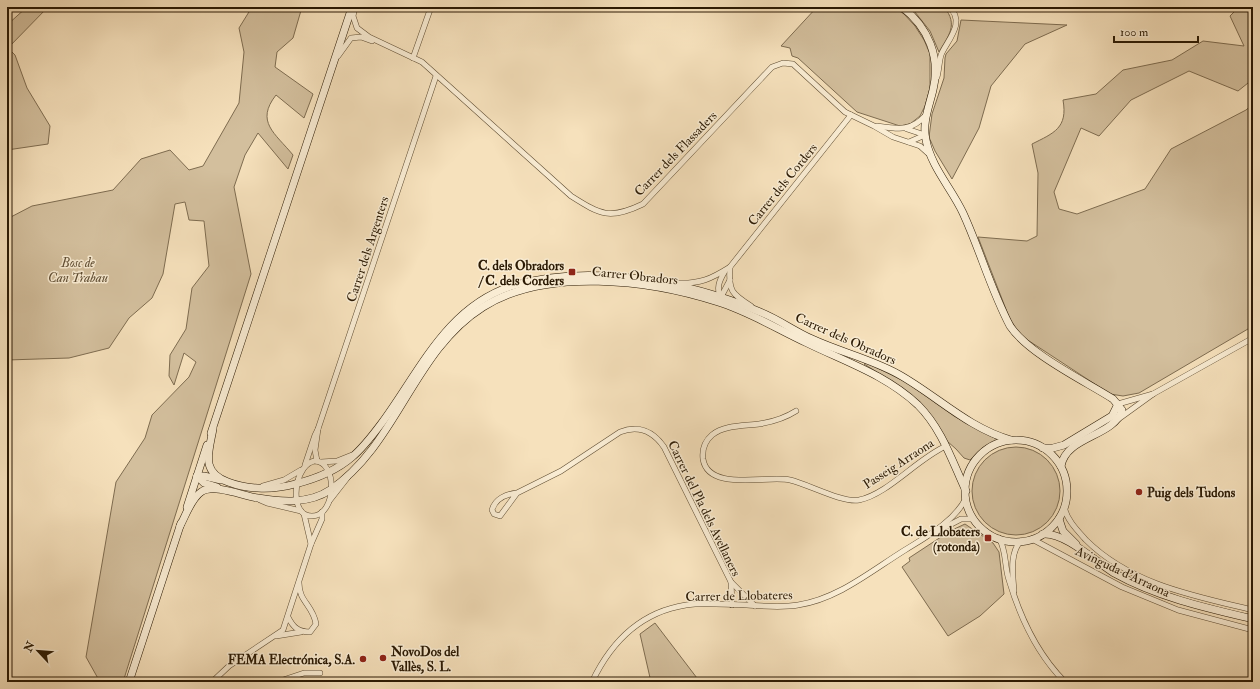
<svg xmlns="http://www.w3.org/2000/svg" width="1260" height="689" viewBox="0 0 1260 689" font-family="'IM FELL Double Pica',serif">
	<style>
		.green { fill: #d3bf9d; stroke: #7e6c50 }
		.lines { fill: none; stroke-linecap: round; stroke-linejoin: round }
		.street-casing { stroke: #5d4b31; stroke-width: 6 }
		.secondary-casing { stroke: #2a1903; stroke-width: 8 }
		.street { stroke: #f9ecd3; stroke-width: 5 }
		.secondary { stroke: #f9ecd3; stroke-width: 7 }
		.poi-dot { fill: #8f2418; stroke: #f9ecd3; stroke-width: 1.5 }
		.labels { text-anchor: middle; stroke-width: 3; stroke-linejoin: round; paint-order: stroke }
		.street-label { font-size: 13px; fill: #2a1903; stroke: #f9ecd3 }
		.park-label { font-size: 13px; font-style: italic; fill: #5d4b31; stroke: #f9ecd3 }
		.poi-label { font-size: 13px; font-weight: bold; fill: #2a1903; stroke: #f9ecd3; text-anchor: end }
	</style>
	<rect width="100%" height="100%" fill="#f6e1bc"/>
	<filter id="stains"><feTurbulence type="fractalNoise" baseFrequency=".005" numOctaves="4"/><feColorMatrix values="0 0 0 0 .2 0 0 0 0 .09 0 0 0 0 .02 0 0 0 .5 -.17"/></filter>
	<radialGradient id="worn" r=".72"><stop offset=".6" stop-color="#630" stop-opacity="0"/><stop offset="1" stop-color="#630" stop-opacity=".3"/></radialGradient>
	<g class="green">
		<path d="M 27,7 L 48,7 L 8,48 L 15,55 L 27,88 L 50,126 L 48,144 L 7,150 L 7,25 Z"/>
		<path d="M 252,7 L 302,7 L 293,38 L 277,52 L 275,67 L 313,94 L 304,118 L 276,95 C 255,122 275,133 293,155 L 288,169 L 258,133 L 245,155 L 234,187 L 251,274 L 123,682 L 100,682 L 86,657 L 116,482 L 145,438 L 152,415 L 189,377 L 196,362 L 184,353 L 174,385 L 169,376 L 170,355 L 186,329 L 192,288 L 209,266 L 204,221 L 189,220 L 185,202 L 175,204 L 163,274 L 152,298 L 129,318 L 109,348 L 69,358 L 7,360 L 7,219 L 32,206 L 113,190 L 141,159 L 170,150 L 189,170 L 203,166 L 239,103 L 244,52 L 239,28 Z"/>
		<path d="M 817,7 L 893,7 L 904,14 L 915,26 L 924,40 L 930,54 L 930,88 L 925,106 L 920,116 L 910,124 L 900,126 L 857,112 L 798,58 L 792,56 L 790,48 L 781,46 Z"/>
		<path d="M 911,7 L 944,7 C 959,25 948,36 939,52 L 930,31 Z"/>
		<path d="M 1239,7 L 1253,7 L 1253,79 L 1238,91 L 1189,71 L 1131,100 L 1099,136 L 1081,128 L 1054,192 L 1059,209 L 1077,214 L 1145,189 L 1171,149 L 1246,110 L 1253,104 L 1253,326 L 1139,393 L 1123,396 L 1110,394 L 1020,335 L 1009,317 L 978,237 L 1027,241 L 1037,236 L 1038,173 L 1032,144 C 1054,133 1068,128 1063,100 L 1096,94 L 1123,70 L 1172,60 L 1203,41 L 1244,46 L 1230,16 Z"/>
		<path d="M 961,20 L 1067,25 L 1025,44 L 991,86 L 979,128 L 952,179 L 935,151 L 929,137 L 932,114 L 944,78 L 945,58 L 946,54 L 957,41 Z"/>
		<path d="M 867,363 L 906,382 L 954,416 L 998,440 L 982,448 L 970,460 L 964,458 L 956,449 L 947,441 L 938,425 L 904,389 L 864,364 Z"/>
		<circle cx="1016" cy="491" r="44"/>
		<path d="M 965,524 L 993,543 L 999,552 L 1004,594 L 980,616 L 948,636 L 902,567 L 910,561 L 909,558 L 950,531 Z"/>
		<path d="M 655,623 L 700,682 L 651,682 L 640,634 Z"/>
	</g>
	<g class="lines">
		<defs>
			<g id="street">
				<path d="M 355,7 L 353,16 L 357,28 L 369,37 L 422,62 L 571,196 C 601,215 610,220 643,204 L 772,67 L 783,63 L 793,64 L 845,112 L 874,126 L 893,137 L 920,146 L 930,155"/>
				<path d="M 338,56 L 351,38 L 361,37 L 372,41"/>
				<path d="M 413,58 L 431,7"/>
				<path d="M 937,77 C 939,70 939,62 941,55 C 946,42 967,22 949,7"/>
				<path d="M 877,126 C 898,129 911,132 926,115"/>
				<path d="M 907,129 L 925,135"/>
				<path d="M 909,142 L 925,135"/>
				<path d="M 730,267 C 728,291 732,294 751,306"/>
				<path d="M 677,283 C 700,284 711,279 730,267 L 851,115"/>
				<path d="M 716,296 L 722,295 L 730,280"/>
				<path d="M 721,299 C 716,288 719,281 725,271"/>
				<path d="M 1118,404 L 1153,394"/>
				<path d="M 796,411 C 785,418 772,422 759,424 C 744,426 724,425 712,435 C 705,441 702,450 703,459 C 708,492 767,475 790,480 C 808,484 842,503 859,500 C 888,494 917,459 946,446"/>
				<path d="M 1117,420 L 1153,394 L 1253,338"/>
				<path d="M 314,461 C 338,460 337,516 312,516 C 308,516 304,515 301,511 C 291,498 297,465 314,461 Z"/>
				<path d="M 317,461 L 315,450 L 318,429"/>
				<path d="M 321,462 L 337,461 L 352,455"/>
				<path d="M 305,465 L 315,435 L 318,429 L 436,76"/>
				<path d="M 263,486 L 284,480 L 301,470"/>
				<path d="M 517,493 C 506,494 495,499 492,510 L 494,514 L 500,516 L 517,493 L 561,471 L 620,432 C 638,425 653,431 664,447 L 731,582 L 732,605"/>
				<path d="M 260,500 L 267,503 L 301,511"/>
				<path d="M 330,500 L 348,477"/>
				<path d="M 1064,507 C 1067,520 1077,530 1086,540 C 1130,584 1194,596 1253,610"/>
				<path d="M 304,514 L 311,544"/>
				<path d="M 932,534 L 961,519 L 974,519"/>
				<path d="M 999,538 C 1007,552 1004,565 1009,580 C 1020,617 1037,654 1065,682"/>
				<path d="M 1032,539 L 1122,587 L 1178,610 L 1253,630"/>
				<path d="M 731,582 L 755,606"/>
				<path d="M 1014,591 C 1013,576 1009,553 1021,541"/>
				<path d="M 288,617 C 293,627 298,632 310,632 L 316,624 C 313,605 299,602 299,583"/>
				<path d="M 276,636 L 301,632"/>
				<path d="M 212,682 L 229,666 L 283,630 L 311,544 L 322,519 L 322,512"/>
				<path d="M 277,682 L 304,673 L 320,673"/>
				<path d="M 592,682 C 611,642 641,612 686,605 C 705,602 727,605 747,605 C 763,606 781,608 798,605 C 838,599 871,571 905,550 C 926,537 955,521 966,498"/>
			</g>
			<g id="secondary">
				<path d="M 902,7 C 928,27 941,57 933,90 C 929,107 922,123 926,140 C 931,167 952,189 963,213 C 980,250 991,290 1010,326 C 1029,354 1083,380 1113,399 L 1122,410 C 1114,437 1066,436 1061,466"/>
				<path d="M 213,429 C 209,452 200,472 228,482 C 249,490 274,490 295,484 C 315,479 337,470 352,457 C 363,448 372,436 381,424 C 419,373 446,307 512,286 C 587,263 689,281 760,312 C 778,319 794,331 812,339 C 840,352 871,359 898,374 C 936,395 968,428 1011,440"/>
				<path d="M 211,433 L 352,7"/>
				<circle cx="1016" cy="491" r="51"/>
				<path d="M 1043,448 L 1053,448 L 1064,445 L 1112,416 L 1118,404"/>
				<path d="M 197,476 L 204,483 L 217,487"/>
				<path d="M 197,476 L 204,476 L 221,480"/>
				<path d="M 187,507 L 207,445"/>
				<path d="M 1059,519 L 1063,531 L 1076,544"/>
				<path d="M 180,526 C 186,515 191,499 201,492 C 214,483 243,496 258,498 C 282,502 309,504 330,490 C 398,444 413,351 483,307 C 546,267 650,280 718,302 C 750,312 777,329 807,343 C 846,362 886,375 918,405 C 942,429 952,461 966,491"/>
				<path d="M 1043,534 C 1065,532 1096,562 1114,573 C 1157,597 1206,608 1253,619"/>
				<path d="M 129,682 L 181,523"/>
			</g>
		</defs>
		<use href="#street" class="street-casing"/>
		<use href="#secondary" class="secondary-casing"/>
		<use href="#street" class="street"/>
		<use href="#secondary" class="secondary"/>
	</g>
	<g class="poi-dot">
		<rect x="568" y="268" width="8" height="8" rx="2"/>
		<circle cx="1139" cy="492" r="4"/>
		<rect x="984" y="534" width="8" height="8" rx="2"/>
		<circle cx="383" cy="658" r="4"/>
		<circle cx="363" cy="659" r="4"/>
	</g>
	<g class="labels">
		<g class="street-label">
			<text transform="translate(675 153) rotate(-46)" y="5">Carrer dels Flassaders</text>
			<text transform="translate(782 184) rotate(-51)" y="5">Carrer dels Corders</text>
			<text transform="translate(367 249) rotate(-72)" y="5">Carrer dels Argenters</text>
			<text transform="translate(635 275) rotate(6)" y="5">Carrer Obradors</text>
			<text transform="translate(846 338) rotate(24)" y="5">Carrer dels Obradors</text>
			<text transform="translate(898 463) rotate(-33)" y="5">Passeig Arraona</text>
			<text transform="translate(705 508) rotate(64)" y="5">Carrer del Pla dels Avellaners</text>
			<text transform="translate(1123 571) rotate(25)" y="5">Avinguda d'Arraona</text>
			<text transform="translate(739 595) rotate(-1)" y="5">Carrer de Llobateres</text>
		</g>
		<g class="park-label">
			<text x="78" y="267">Bosc de<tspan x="78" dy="15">Can Trabau</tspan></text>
		</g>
		<g class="poi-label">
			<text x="564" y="270">C. dels Obradors<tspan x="564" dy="15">/ C. dels Corders</tspan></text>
			<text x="1147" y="497" text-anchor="start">Puig dels Tudons</text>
			<text x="980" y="536">C. de Llobaters<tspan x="980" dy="15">(rotonda)</tspan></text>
			<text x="391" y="656" text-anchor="start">NovoDos del<tspan x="391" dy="15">Vallès, S. L.</tspan></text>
			<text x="355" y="664">FEMA Electrónica, S.A.</text>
		</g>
	</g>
	<rect width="1260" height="689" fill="none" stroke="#f6e1bc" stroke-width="24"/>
	<rect x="8" y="8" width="1244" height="673" fill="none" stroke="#2a1903" stroke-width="2"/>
	<rect x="12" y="12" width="1236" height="665" fill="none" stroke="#2a1903"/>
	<g transform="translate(38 651) rotate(296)" stroke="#f9ecd3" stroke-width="3" paint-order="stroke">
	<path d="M0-3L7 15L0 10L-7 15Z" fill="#2a1903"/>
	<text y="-6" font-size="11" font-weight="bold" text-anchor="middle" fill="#2a1903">N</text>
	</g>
	<path d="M1114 36v6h84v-6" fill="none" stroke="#2a1903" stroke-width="2"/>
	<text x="1120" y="36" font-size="12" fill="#2a1903" stroke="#f9ecd3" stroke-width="3" paint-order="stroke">100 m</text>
	<rect width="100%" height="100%" filter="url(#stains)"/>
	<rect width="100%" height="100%" fill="url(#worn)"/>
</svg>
